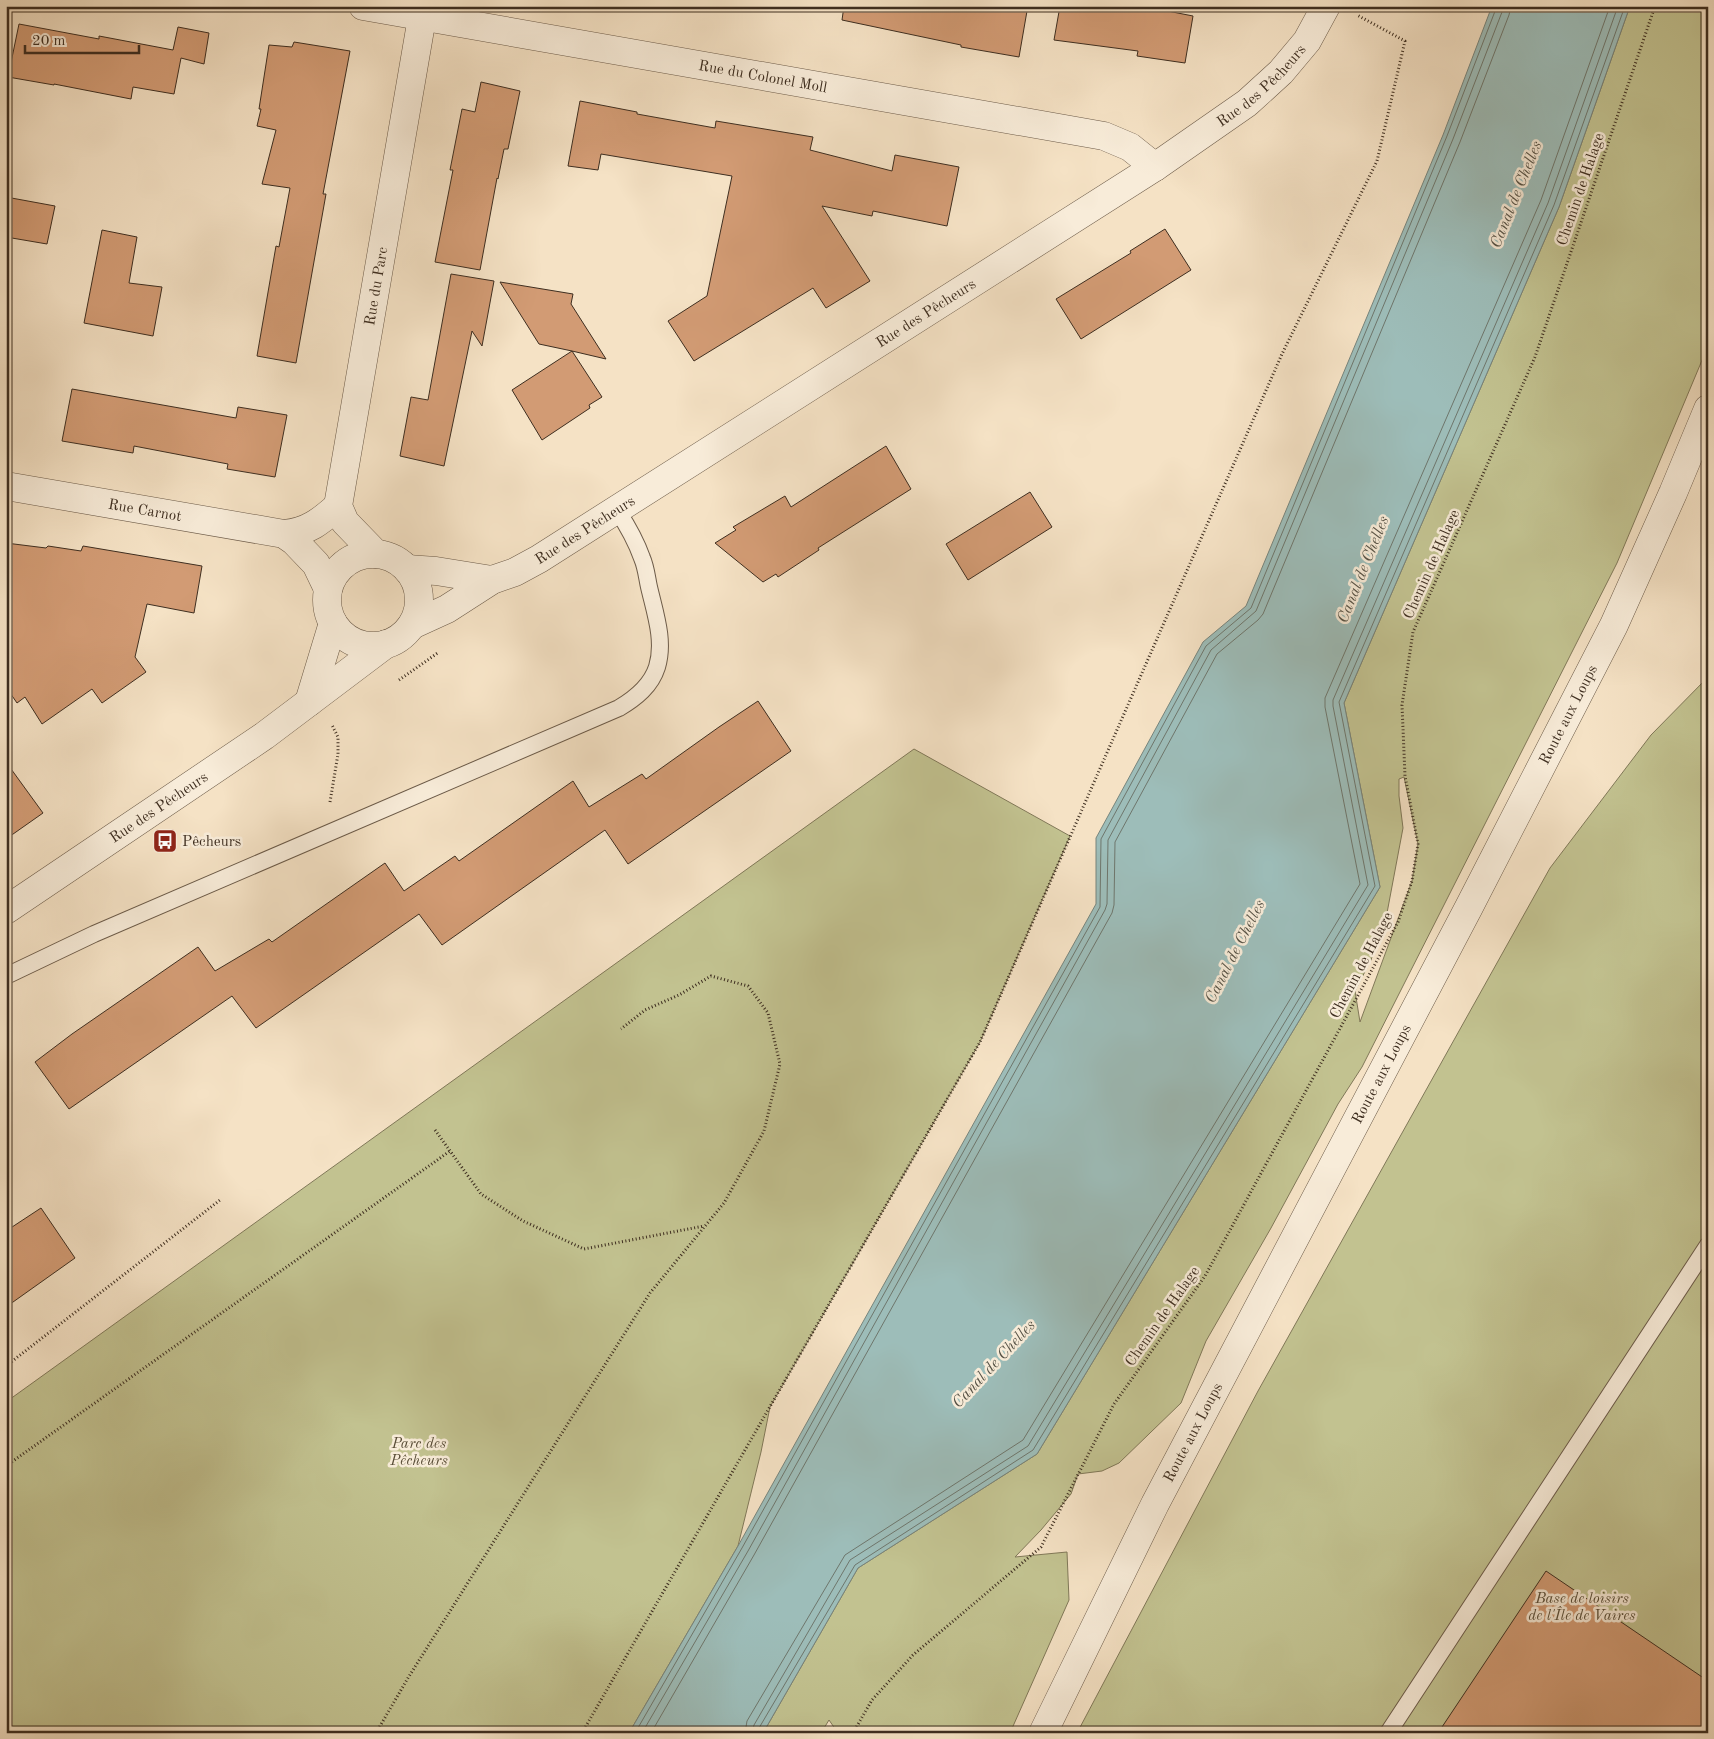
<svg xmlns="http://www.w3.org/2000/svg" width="1714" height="1739" viewBox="0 0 1714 1739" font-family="'Old Standard TT',serif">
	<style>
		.green { fill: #c2c290; stroke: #807858; fill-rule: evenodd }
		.water { fill: #9dbdb9; stroke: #77847c }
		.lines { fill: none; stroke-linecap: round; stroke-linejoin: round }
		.shore { stroke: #6e766c; stroke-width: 1 }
		.building { fill: #d29b74; stroke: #3e2e20 }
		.service-casing { stroke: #6c5b49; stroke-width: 18 }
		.minor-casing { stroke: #6c5b49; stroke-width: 29 }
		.tertiary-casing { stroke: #6c5b49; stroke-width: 29 }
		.path { stroke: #3e2e20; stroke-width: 3; stroke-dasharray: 1 2.5; stroke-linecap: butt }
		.service { stroke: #f8ecd9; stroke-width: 16 }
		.minor { stroke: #f8ecd9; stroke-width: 28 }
		.tertiary { stroke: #f8ecd9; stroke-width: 28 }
		.labels { text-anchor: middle; stroke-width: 5; stroke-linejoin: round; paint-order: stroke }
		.street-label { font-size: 15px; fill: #3e2e20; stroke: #f8ecd9 }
		.poi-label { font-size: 15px; fill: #3e2e20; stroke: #f8ecd9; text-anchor: start }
		.park-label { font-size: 15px; font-style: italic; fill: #584c36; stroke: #f8ecd9 }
		.water-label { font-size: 16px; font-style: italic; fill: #565246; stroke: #f8ecd9 }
	</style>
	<rect width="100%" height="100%" fill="#f5e2c5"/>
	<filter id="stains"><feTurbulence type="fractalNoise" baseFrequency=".004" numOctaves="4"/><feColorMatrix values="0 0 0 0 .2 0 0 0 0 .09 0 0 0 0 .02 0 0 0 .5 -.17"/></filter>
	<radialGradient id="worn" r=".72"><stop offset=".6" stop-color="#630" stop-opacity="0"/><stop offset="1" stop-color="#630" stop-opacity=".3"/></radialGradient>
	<g class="green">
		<path d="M 1630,6 L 1708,6 L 1708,346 L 1617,563 L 1362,1067 L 1338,1104 L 1271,1228 L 1206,1341 L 1181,1403 L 1119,1463 L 1102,1471 L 1078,1474 L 1071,1494 L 1041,1530 L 1015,1557 L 1067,1552 L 1069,1600 L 1010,1733 L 838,1733 L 829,1720 L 821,1733 L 763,1733 L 858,1568 L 1037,1454 L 1380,887 L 1344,703 L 1559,207 ZM 1404,777 L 1418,844 L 1412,881 L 1360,1022 L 1355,991 L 1371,960 L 1387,913 L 1403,828 L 1399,796 L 1399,779 Z"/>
		<path d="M 1708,677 L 1708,1733 L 1077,1733 L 1258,1391 L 1550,868 L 1651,735 Z"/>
		<path d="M 914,749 L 1070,836 L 980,1042 L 770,1407 L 761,1452 L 738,1546 L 629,1733 L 6,1733 L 6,1402 Z"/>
	</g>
	<path class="water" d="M 1492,6 L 1630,6 L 1559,207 L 1344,703 L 1380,887 L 1037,1454 L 858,1568 L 763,1733 L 629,1733 L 738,1546 L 1096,904 L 1096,838 L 1203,642 L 1246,606 L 1443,135 Z"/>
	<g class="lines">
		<g class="shore">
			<path d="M 635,1733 L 742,1548 L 1100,907 L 1101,839 L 1206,646 L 1251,608 L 1447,136 L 1497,6"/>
			<path d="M 642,1733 L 748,1551 L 1105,910 L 1107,904 L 1108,840 L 1211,650 L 1256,611 L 1453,139 L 1502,12 L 1503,6"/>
			<path d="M 651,1733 L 754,1555 L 1112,913 L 1114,905 L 1115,842 L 1217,654 L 1258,620 L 1263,614 L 1460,142 L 1509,15 L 1511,6"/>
			<path d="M 745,1733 L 747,1721 L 845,1555 L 1023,1440 L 1360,884 L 1325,707 L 1325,698 L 1541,200 L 1610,6"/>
			<path d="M 752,1733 L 754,1725 L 850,1560 L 1028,1446 L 1368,885 L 1333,706 L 1333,700 L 1548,203 L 1618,6"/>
			<path d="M 759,1733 L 759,1728 L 855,1565 L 1033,1450 L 1375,886 L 1339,702 L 1554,205 L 1625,6"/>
		</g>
	</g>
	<g class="building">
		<path d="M 844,6 L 998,6 L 1027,11 L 1019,57 L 961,47 L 961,45 L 842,20 Z"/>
		<path d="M 1060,6 L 1142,6 L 1193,16 L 1185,63 L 1137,56 L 1138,51 L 1054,40 Z"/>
		<path d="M 19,24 L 99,39 L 99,36 L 173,50 L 178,27 L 209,33 L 204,64 L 181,58 L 174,94 L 133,87 L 131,99 L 54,84 L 54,85 L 8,77 Z"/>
		<path d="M 294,42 L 350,51 L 323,194 L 326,194 L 296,363 L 257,356 L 276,246 L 279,247 L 290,188 L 262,184 L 276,130 L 257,126 L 261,109 L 259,109 L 269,45 L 292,47 Z"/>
		<path d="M 481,82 L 520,91 L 508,149 L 504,149 L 498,179 L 497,178 L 480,270 L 435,262 L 453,170 L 450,170 L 462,109 L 475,112 Z"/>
		<path d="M 580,101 L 637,112 L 637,114 L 715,128 L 716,121 L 813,137 L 810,150 L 892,171 L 895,155 L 959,167 L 947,226 L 873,211 L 872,216 L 822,206 L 870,281 L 826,308 L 813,288 L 694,361 L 668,321 L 707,296 L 732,176 L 601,154 L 598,170 L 568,166 Z"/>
		<path d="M 6,197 L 55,206 L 47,244 L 6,237 Z"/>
		<path d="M 1165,229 L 1191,270 L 1081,339 L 1056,299 L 1131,253 L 1130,251 Z"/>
		<path d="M 102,230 L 137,237 L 129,283 L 162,287 L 153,336 L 84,323 Z"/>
		<path d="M 451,274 L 494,281 L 482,346 L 472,331 L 444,466 L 400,456 L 411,397 L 428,400 Z"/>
		<path d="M 500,282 L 573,294 L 571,304 L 606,359 L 572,351 L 602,397 L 589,405 L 590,408 L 542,440 L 512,390 L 572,351 L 539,344 Z"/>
		<path d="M 72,389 L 236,418 L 238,407 L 287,415 L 275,477 L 227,469 L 228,464 L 134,446 L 133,453 L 62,441 Z"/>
		<path d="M 886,446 L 911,489 L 818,548 L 819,550 L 778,577 L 776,574 L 763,582 L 715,543 L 736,530 L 733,527 L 785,496 L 791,507 Z"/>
		<path d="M 1030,492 L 1052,527 L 968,580 L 946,544 Z"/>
		<path d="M 6,543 L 46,548 L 48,546 L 81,551 L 83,546 L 202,566 L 194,613 L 147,604 L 135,657 L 146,672 L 102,703 L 92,689 L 42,724 L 25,697 L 17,703 L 6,687 Z"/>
		<path d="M 758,701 L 791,751 L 628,864 L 605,830 L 442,945 L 419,914 L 256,1028 L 232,996 L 69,1109 L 35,1062 L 72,1034 L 198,947 L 215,971 L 269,939 L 272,942 L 385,863 L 404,891 L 455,856 L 459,861 L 573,781 L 589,807 L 642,774 L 646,779 L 719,727 Z"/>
		<path d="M 6,762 L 43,813 L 6,839 Z"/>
		<path d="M 41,1208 L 75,1258 L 6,1307 L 6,1231 Z"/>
		<path d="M 1546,1571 L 1708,1681 L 1708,1733 L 1438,1733 Z"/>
	</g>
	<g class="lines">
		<defs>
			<g id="service">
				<path d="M 6,976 L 94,934 L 619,708 C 636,698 651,686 657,667 C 665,641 655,613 649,587 C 647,578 646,567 642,558 C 636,541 627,525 617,510"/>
				<path d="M 1388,1733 L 1708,1245"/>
			</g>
			<g id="minor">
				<path id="s1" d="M 363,6 L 1104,136 L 1130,147 L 1155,167"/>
				<path id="s2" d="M 6,486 L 284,534 L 294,541 L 316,564 L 328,589"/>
				<path d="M 284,534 C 308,532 321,521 338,506"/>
				<path id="s3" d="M 376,554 L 345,522 L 338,506 L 424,6"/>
				<circle cx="373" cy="600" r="46"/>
				<path d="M 407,569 L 436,571 L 492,580"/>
				<path id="s4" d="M 412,625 L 447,609 L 492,580 L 515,572 L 539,559 L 1155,167 L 1247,103 L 1281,72 L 1307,41 L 1326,6"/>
				<path d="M 309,702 L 333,623"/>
				<path id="s5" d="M 6,910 L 264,736 L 386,644"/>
			</g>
			<g id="tertiary">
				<path id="s6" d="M 1043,1733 L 1155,1504 L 1469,907 L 1614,625 L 1673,493 L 1708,409"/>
			</g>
		</defs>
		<use href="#service" class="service-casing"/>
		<use href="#minor" class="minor-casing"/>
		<use href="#tertiary" class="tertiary-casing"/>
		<g class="path">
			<path d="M 399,680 L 439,652"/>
			<path d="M 330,802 L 338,754 L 338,737 L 332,725"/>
			<path d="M 435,1130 L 481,1194 L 523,1221 L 584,1249 L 704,1226"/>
			<path d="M 6,1366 L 220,1200"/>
			<path d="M 6,1466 L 450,1151"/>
			<path d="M 376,1733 L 408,1678 L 650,1293 L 724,1203 L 764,1131 L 780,1064 L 768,1013 L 748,986 L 711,976 L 679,995 L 645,1010 L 621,1029"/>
			<path d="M 582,1733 L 980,1042 L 1282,354 L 1377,161 L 1405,41 L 1357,15"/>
			<path d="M 853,1733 L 872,1700 L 913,1655 L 1041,1547 L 1114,1404 L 1205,1276 L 1398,922 L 1412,881 L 1418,844 L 1405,776 L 1402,705 L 1413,632 L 1535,357 L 1655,6"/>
		</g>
		<use href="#service" class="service"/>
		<use href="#minor" class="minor"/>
		<use href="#tertiary" class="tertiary"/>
	</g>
	<defs>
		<symbol id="bus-square" viewBox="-11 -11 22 22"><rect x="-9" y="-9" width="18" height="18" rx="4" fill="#8f2418" stroke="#f8ecd9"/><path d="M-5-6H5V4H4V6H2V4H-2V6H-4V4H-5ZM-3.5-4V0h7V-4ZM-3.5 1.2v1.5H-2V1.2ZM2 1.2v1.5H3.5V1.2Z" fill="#fff"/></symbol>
	</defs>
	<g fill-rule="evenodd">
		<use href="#bus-square" x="151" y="827" width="28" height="28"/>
	</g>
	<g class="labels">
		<g class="street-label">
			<text dy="5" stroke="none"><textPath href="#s1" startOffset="406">Rue du Colonel Moll</textPath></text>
			<text dy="5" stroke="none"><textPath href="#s4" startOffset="1008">Rue des Pêcheurs</textPath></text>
			<text transform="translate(1580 189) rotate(-71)" y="5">Chemin de Halage</text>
			<text dy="5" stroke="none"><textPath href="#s3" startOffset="285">Rue du Parc</textPath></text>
			<text dy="5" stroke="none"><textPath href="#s4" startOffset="602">Rue des Pêcheurs</textPath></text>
			<text dy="5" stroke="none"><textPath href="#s2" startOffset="141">Rue Carnot</textPath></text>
			<text dy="5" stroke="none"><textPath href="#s4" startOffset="198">Rue des Pêcheurs</textPath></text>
			<text transform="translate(1431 564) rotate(-66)" y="5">Chemin de Halage</text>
			<text dy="5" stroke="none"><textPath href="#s6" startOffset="1146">Route aux Loups</textPath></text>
			<text dy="5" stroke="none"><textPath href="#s5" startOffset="184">Rue des Pêcheurs</textPath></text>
			<text transform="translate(1361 965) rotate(-62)" y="5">Chemin de Halage</text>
			<text dy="5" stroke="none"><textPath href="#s6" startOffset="741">Route aux Loups</textPath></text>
			<text transform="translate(1162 1316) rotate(-55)" y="5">Chemin de Halage</text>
			<text dy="5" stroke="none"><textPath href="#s6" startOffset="336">Route aux Loups</textPath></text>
		</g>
		<g class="poi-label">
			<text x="182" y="846">Pêcheurs</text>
		</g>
		<g class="park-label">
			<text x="419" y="1448">Parc des<tspan x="419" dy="17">Pêcheurs</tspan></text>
			<text x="1582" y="1603">Base de loisirs<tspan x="1582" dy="17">de l'Île de Vaires</tspan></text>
		</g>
		<g class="water-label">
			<text transform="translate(1515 194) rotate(-68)" y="6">Canal de Chelles</text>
			<text transform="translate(1362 569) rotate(-68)" y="6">Canal de Chelles</text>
			<text transform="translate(1234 951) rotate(-63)" y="6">Canal de Chelles</text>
			<text transform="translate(993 1363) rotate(-47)" y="6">Canal de Chelles</text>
		</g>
	</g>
	<rect width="1714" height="1739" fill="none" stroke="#f5e2c5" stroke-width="25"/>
	<rect x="8" y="8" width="1699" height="1724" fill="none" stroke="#3e2e20" stroke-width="2.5"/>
	<rect x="12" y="12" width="1689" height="1714" fill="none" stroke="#3e2e20"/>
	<path d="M25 45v8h114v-8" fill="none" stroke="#3e2e20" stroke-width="2.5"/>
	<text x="32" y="45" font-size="15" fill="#3e2e20" stroke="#f8ecd9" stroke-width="4" paint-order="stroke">20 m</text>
	<rect width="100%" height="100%" filter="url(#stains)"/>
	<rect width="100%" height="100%" fill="url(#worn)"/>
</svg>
